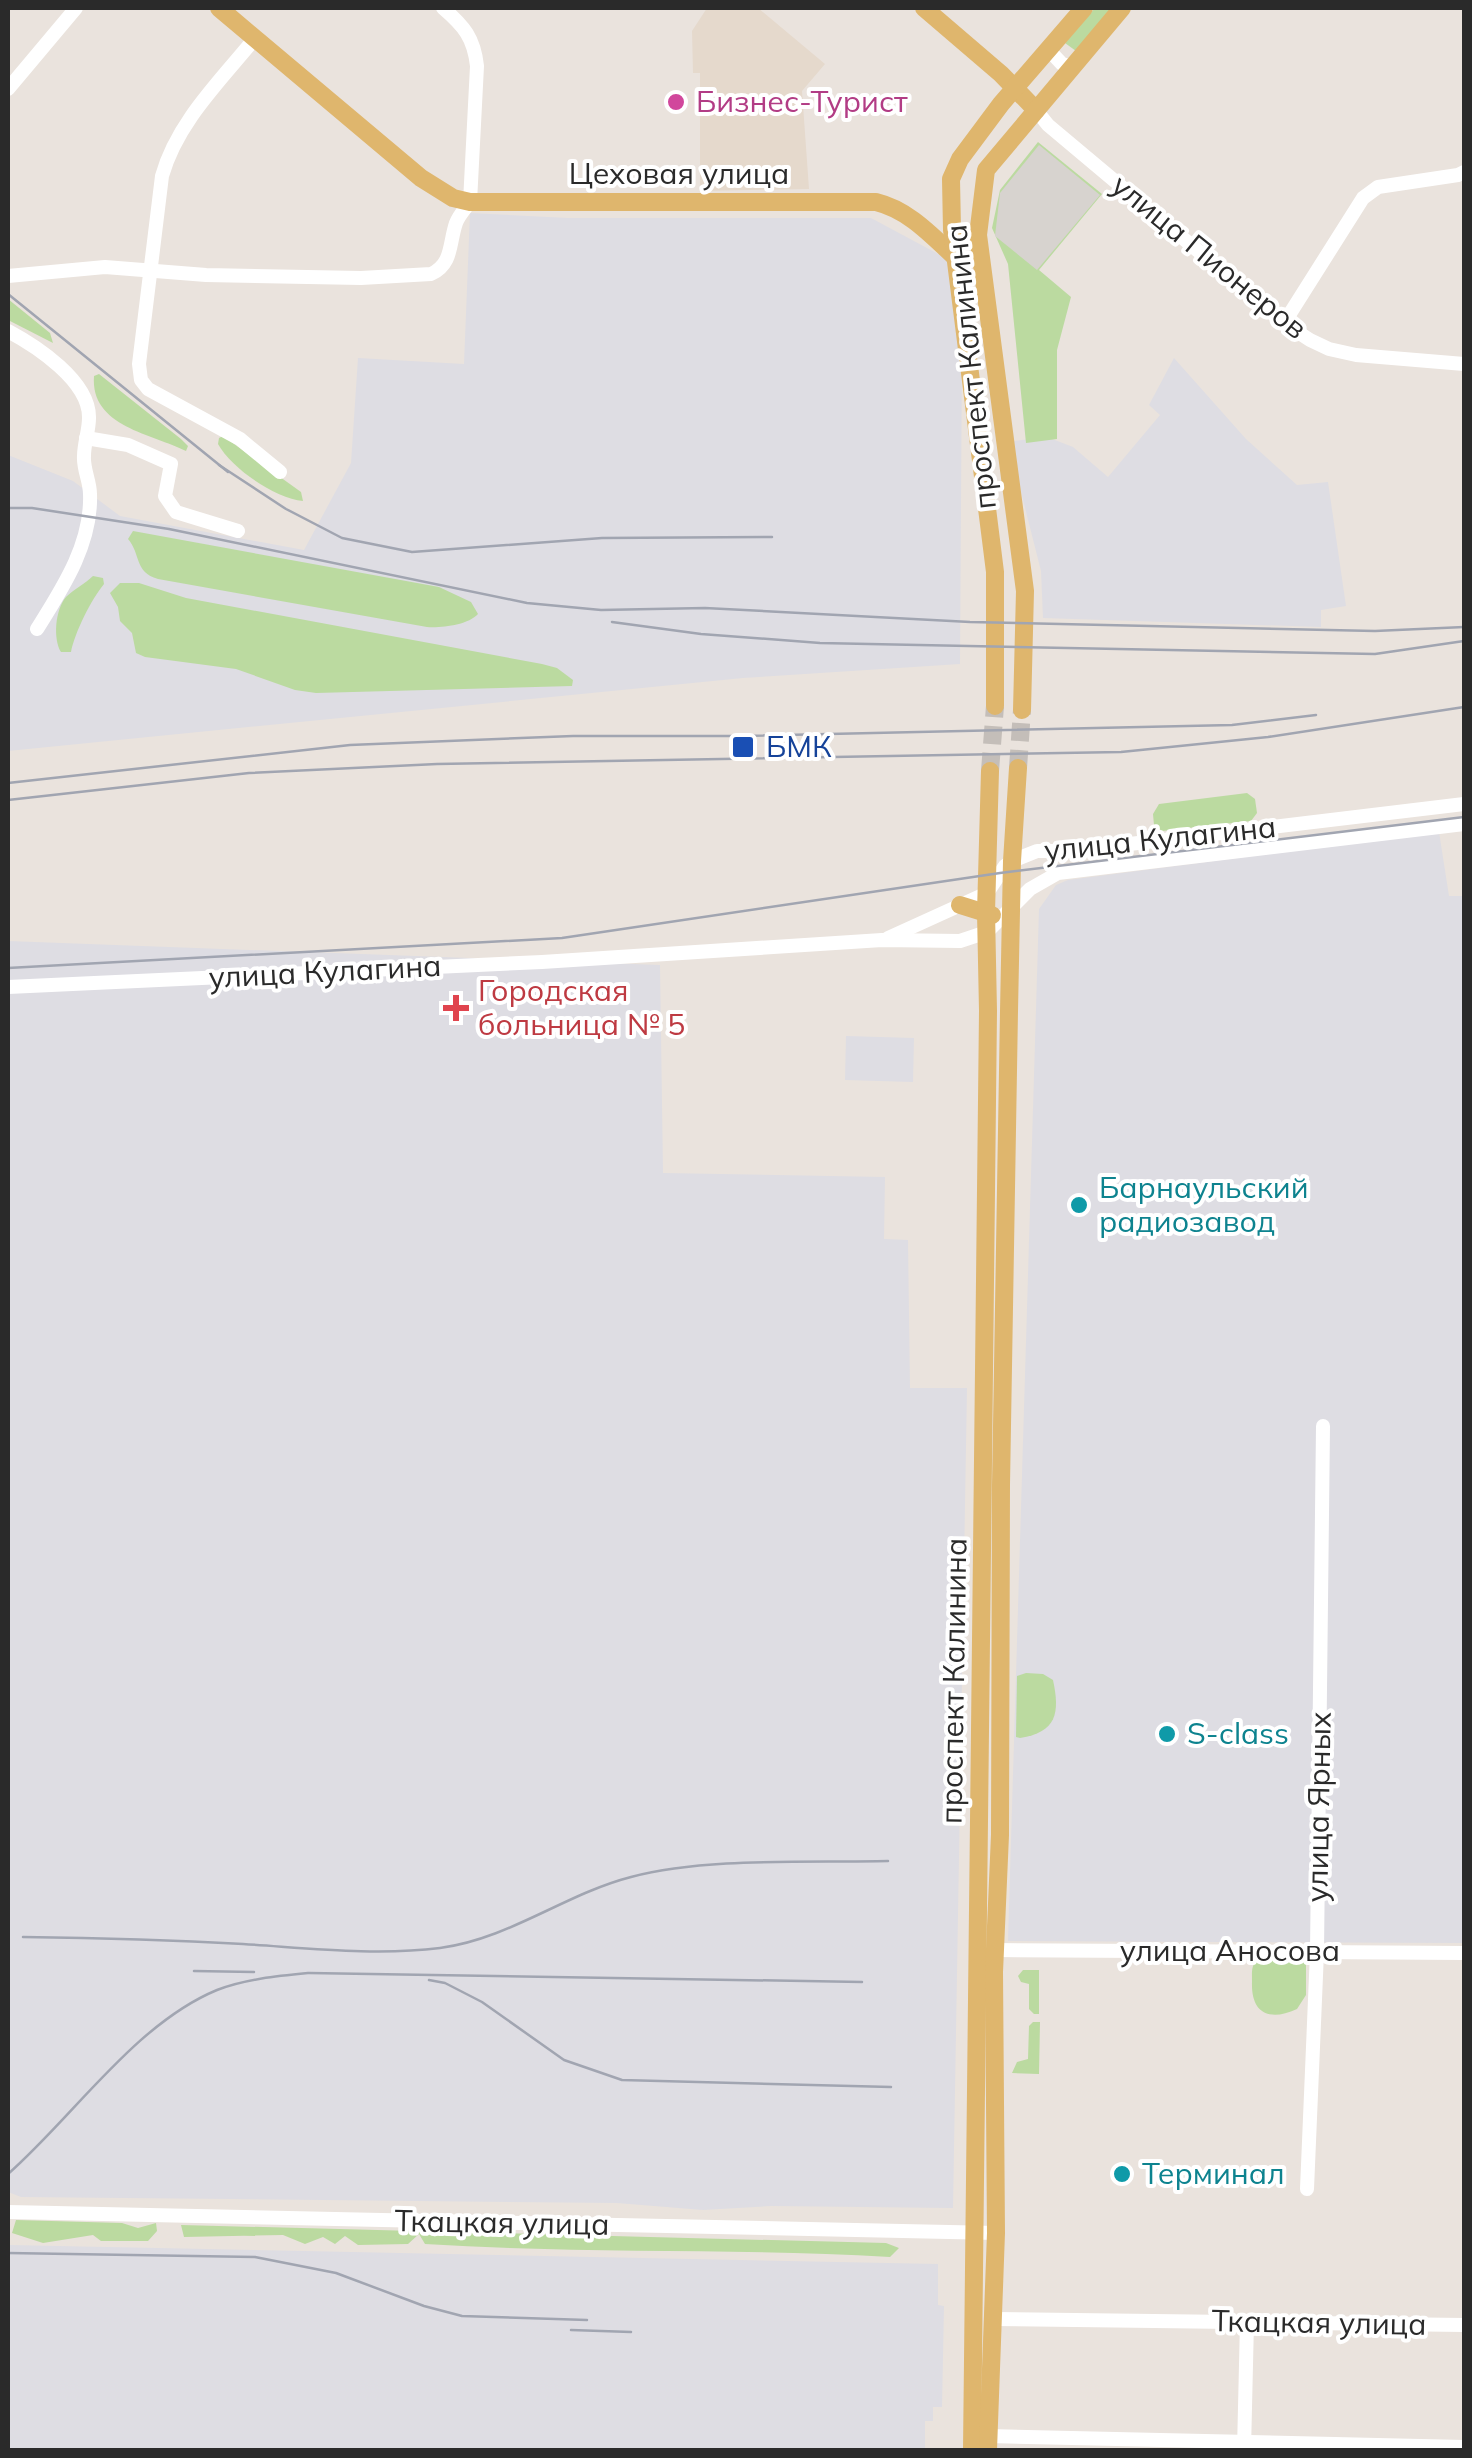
<svg xmlns="http://www.w3.org/2000/svg" width="1472" height="2458" viewBox="0 0 1472 2458" font-family="Mulish,sans-serif">
	<style>
		.industrial { fill: #dedde3 }
		.education { fill: #e5d9cc }
		.green { fill: #bbdaa0 }
		.plaza { fill: #d7d3cf }
		.lines { fill: none; stroke-linecap: round; stroke-linejoin: round }
		.major-tunnel { stroke: #c4beb9; stroke-width: 18; stroke-dasharray: 18 9; stroke-linecap: butt }
		.minor { stroke: #fff; stroke-width: 14 }
		.major { stroke: #dfb66d; stroke-width: 18 }
		.tram { stroke: #a1a5b1; stroke-width: 2.5 }
		.rail { stroke: #a1a5b1; stroke-width: 2.5 }
		.hotel-dot { fill: #d1479c; stroke: #fff; stroke-width: 4 }
		.transit-dot { fill: #1a4fb4; stroke: #fff; stroke-width: 4 }
		.health-dot { fill: #e0444e; stroke: #fff; stroke-width: 4 }
		.culture-dot { fill: #0f9aa8; stroke: #fff; stroke-width: 4 }
		.labels { text-anchor: middle; stroke-width: 8; stroke-linejoin: round; paint-order: stroke }
		.hotel-label { font-size: 30px; fill: #b23c85; stroke: #fff; text-anchor: start }
		.street-label { font-size: 30px; fill: #2a2a2a; stroke: #fff }
		.transit-label { font-size: 30px; fill: #164399; stroke: #fff; text-anchor: start }
		.health-label { font-size: 30px; fill: #be3a42; stroke: #fff; text-anchor: start }
		.culture-label { font-size: 30px; fill: #0d838f; stroke: #fff; text-anchor: start }
	</style>
	<rect width="100%" height="100%" fill="#eae3dd"/>
	<g class="industrial">
		<path d="M 470,213 L 568,218 L 871,218 L 955,263 L 962,346 L 960,664 L 743,678 L 8,751 L 8,455 L 73,481 L 120,516 L 304,550 L 351,463 L 358,358 L 464,364 Z"/>
		<path d="M 1174,358 L 1246,439 L 1297,485 L 1328,482 L 1346,606 L 1321,610 L 1321,627 L 1043,618 L 1041,571 L 1017,476 L 1014,441 L 1047,437 L 1073,447 L 1108,477 L 1160,415 L 1149,405 Z"/>
		<path d="M 1439,832 L 1449,896 L 1464,896 L 1464,1943 L 1008,1941 L 1039,909 L 1056,885 L 1068,880 Z"/>
		<path d="M 8,941 L 660,965 L 663,1173 L 885,1177 L 884,1239 L 908,1240 L 910,1388 L 967,1388 L 953,2208 L 771,2206 L 703,2210 L 617,2203 L 21,2197 L 8,2192 Z"/>
		<path d="M 846,1036 L 914,1038 L 913,1082 L 845,1080 Z"/>
		<path d="M 8,2245 L 938,2264 L 938,2305 L 944,2306 L 942,2407 L 933,2407 L 933,2421 L 925,2421 L 925,2450 L 8,2450 Z"/>
	</g>
	<path class="education" d="M 707,8 L 758,8 L 825,64 L 802,91 L 809,189 L 700,191 L 700,73 L 693,73 L 692,31 Z"/>
	<g class="green">
		<path d="M 1095,8 L 1112,8 L 1076,51 L 1065,43 Z"/>
		<path d="M 1038,142 L 1102,194 L 1039,270 L 1071,297 L 1057,350 L 1057,439 L 1026,443 L 1008,264 L 992,228 L 1000,190 Z"/>
		<path d="M 8,299 L 50,333 L 53,343 L 8,320 Z"/>
		<path d="M 99,374 L 181,439 L 188,446 L 186,451 C 153,434 90,427 94,376 Z"/>
		<path d="M 223,436 L 301,492 L 303,501 C 275,498 232,469 218,444 L 219,438 Z"/>
		<path d="M 133,531 L 439,587 L 471,602 L 478,614 C 468,625 442,628 427,627 L 158,579 C 134,572 141,554 128,539 Z"/>
		<path d="M 93,576 L 103,578 L 104,584 C 91,600 75,632 71,652 L 61,652 C 53,639 55,610 66,597 C 74,589 85,584 93,576 Z"/>
		<path d="M 120,583 L 139,583 L 186,598 L 542,664 L 557,668 L 573,680 L 572,686 L 316,693 L 295,690 L 236,669 L 145,657 L 136,653 L 132,633 L 120,621 L 118,607 L 110,593 Z"/>
		<path d="M 1247,793 L 1255,799 L 1257,813 L 1251,821 L 1162,831 L 1154,825 L 1153,814 L 1159,804 Z"/>
		<path d="M 1026,1673 L 1043,1674 L 1053,1680 C 1060,1713 1057,1732 1020,1738 L 1016,1737 L 1017,1676 Z"/>
		<path d="M 1258,1958 L 1299,1958 L 1306,1963 L 1306,1995 L 1297,2009 C 1269,2022 1251,2013 1252,1982 C 1252,1971 1251,1966 1258,1958 Z"/>
		<path d="M 1023,1970 L 1039,1970 L 1039,2014 L 1034,2014 L 1029,2009 L 1029,1984 L 1021,1982 L 1018,1976 Z"/>
		<path d="M 1033,2022 L 1040,2022 L 1039,2074 L 1012,2073 L 1017,2062 L 1028,2059 L 1029,2026 Z"/>
		<path d="M 16,2220 L 122,2223 L 138,2228 L 156,2223 L 157,2231 L 148,2241 L 101,2241 L 93,2235 L 43,2243 L 12,2233 Z"/>
		<path d="M 181,2225 L 886,2243 L 899,2248 L 890,2257 C 735,2248 580,2254 425,2244 L 419,2234 L 408,2244 L 358,2245 L 345,2236 L 335,2244 L 323,2237 L 305,2244 L 283,2235 L 184,2237 Z"/>
	</g>
	<path class="plaza" d="M 1039,145 L 1100,195 L 1037,270 L 995,236 L 1000,193 Z"/>
	<g class="lines">
		<g class="major-tunnel">
			<path d="M 1018,768 L 1022,710"/>
			<path d="M 990,771 L 995,706"/>
		</g>
		<g class="minor">
			<path d="M 256,37 C 221,80 177,122 162,176 L 139,364 L 141,380 L 148,389 L 240,439 L 280,472"/>
			<path d="M 1048,49 L 1062,64 L 1071,67"/>
			<path d="M 8,89 L 76,8"/>
			<path d="M 1036,110 L 1048,125 L 1284,323 L 1310,340 L 1329,349 L 1356,355 L 1464,364"/>
			<path d="M 8,276 L 105,267 L 206,275 L 361,278 L 431,274 C 453,264 449,243 456,223 C 459,215 465,209 470,202 L 477,66 C 474,38 464,26 443,8"/>
			<path d="M 1284,323 L 1363,198 L 1378,187 L 1458,175 L 1464,172"/>
			<path d="M 8,331 C 36,346 90,381 89,418 C 89,431 84,443 84,456 C 83,469 90,481 90,494 C 92,544 62,589 37,629"/>
			<path d="M 86,438 L 128,445 L 171,464 L 165,496 L 176,512 L 238,531"/>
			<path d="M 888,938 L 987,893 L 1005,866 L 1012,861 L 1037,851 L 1071,851 L 1464,804"/>
			<path d="M 8,987 L 542,962 L 882,940 L 960,941 L 987,932 L 1030,889 L 1058,873 L 1464,824"/>
			<path d="M 995,1950 L 1464,1953"/>
			<path d="M 1307,2189 L 1317,1952 L 1323,1426"/>
			<path d="M 8,2212 L 996,2233"/>
			<path d="M 993,2319 L 1464,2325"/>
			<path d="M 988,2436 L 1464,2447"/>
			<path d="M 1244,2450 L 1247,2322"/>
		</g>
		<g class="major">
			<path d="M 219,8 L 421,178 L 453,198 L 470,202 L 876,202 C 909,210 932,236 956,258"/>
			<path d="M 924,8 L 1001,74 L 1036,110"/>
			<path d="M 995,706 L 995,572 L 952,230 L 951,179 L 960,159 L 1001,104 L 1084,8"/>
			<path d="M 1022,710 L 1025,591 L 978,235 L 986,170 L 1122,8"/>
			<path d="M 960,905 L 992,915"/>
			<path d="M 972,2450 L 988,1011 L 986,912 L 990,771"/>
			<path d="M 988,2450 L 996,2233 L 994,1972 L 1000,1835 L 1001,1485 L 1009,1011 L 1012,861 L 1018,768"/>
		</g>
		<path class="tram" d="M 8,968 L 562,938 L 1000,873 L 1464,817"/>
		<g class="rail">
			<path d="M 8,294 L 228,472"/>
			<path d="M 219,465 L 286,509 L 342,538 L 412,552 L 602,538 L 772,537"/>
			<path d="M 8,508 L 32,508 L 169,529 L 527,603 L 601,610 L 705,608 L 970,622 L 1375,631 L 1464,627"/>
			<path d="M 612,622 L 701,634 L 820,643 L 1375,654 L 1464,641"/>
			<path d="M 8,783 L 350,745 L 573,736 L 743,736 L 1232,725 L 1316,715"/>
			<path d="M 8,800 L 249,773 L 437,764 L 1121,752 L 1268,737 L 1464,707"/>
			<path d="M 23,1937 C 97,1938 170,1940 243,1944 C 308,1948 375,1956 440,1948 C 509,1939 565,1894 631,1877 C 707,1857 808,1863 888,1861"/>
			<path d="M 194,1971 L 254,1972"/>
			<path d="M 429,1980 L 445,1983 L 482,2002 L 564,2060 L 622,2080 L 891,2087"/>
			<path d="M 8,2174 C 74,2116 135,2024 217,1990 C 246,1979 278,1976 309,1973 L 862,1982"/>
			<path d="M 8,2253 L 255,2257 L 336,2273 L 424,2306 L 462,2316 L 587,2320"/>
			<path d="M 571,2330 L 631,2332"/>
		</g>
	</g>
	<circle class="hotel-dot" cx="676" cy="102" r="10"/>
	<rect class="transit-dot" x="731" y="735" width="24" height="24" rx="5"/>
	<path class="health-dot" d="M451 993h10v10h10v10h-10v10h-10v-10h-10v-10h10z"/>
	<g class="culture-dot">
		<circle cx="1079" cy="1205" r="10"/>
		<circle cx="1167" cy="1734" r="10"/>
		<circle cx="1122" cy="2174" r="10"/>
	</g>
	<g class="labels">
		<g class="hotel-label">
			<text x="696" y="112">Бизнес-Турист</text>
		</g>
		<g class="street-label">
			<text x="679" y="184">Цеховая улица</text>
			<text transform="translate(1209 257) rotate(39)" y="10">улица Пионеров</text>
			<text transform="translate(971 367) rotate(-96)" y="10">проспект Калинина</text>
			<text transform="translate(1160 839) rotate(-6)" y="10">улица Кулагина</text>
			<text transform="translate(325 972) rotate(-3)" y="10">улица Кулагина</text>
			<text transform="translate(954 1681) rotate(-89)" y="10">проспект Калинина</text>
			<text transform="translate(1319 1807) rotate(-89)" y="10">улица Ярных</text>
			<text x="1230" y="1961">улица Аносова</text>
			<text transform="translate(502 2223) rotate(1)" y="10">Ткацкая улица</text>
			<text transform="translate(1319 2323) rotate(1)" y="10">Ткацкая улица</text>
		</g>
		<g class="transit-label">
			<text x="766" y="757">БМК</text>
		</g>
		<g class="health-label">
			<text x="478" y="1001">Городская<tspan x="478" dy="34">больница № 5</tspan></text>
		</g>
		<g class="culture-label">
			<text x="1099" y="1198">Барнаульский<tspan x="1099" dy="34">радиозавод</tspan></text>
			<text x="1187" y="1744">S-class</text>
			<text x="1142" y="2184">Терминал</text>
		</g>
	</g>
	<rect width="1472" height="2458" fill="none" stroke="#2a2a2a" stroke-width="20"/>
</svg>
